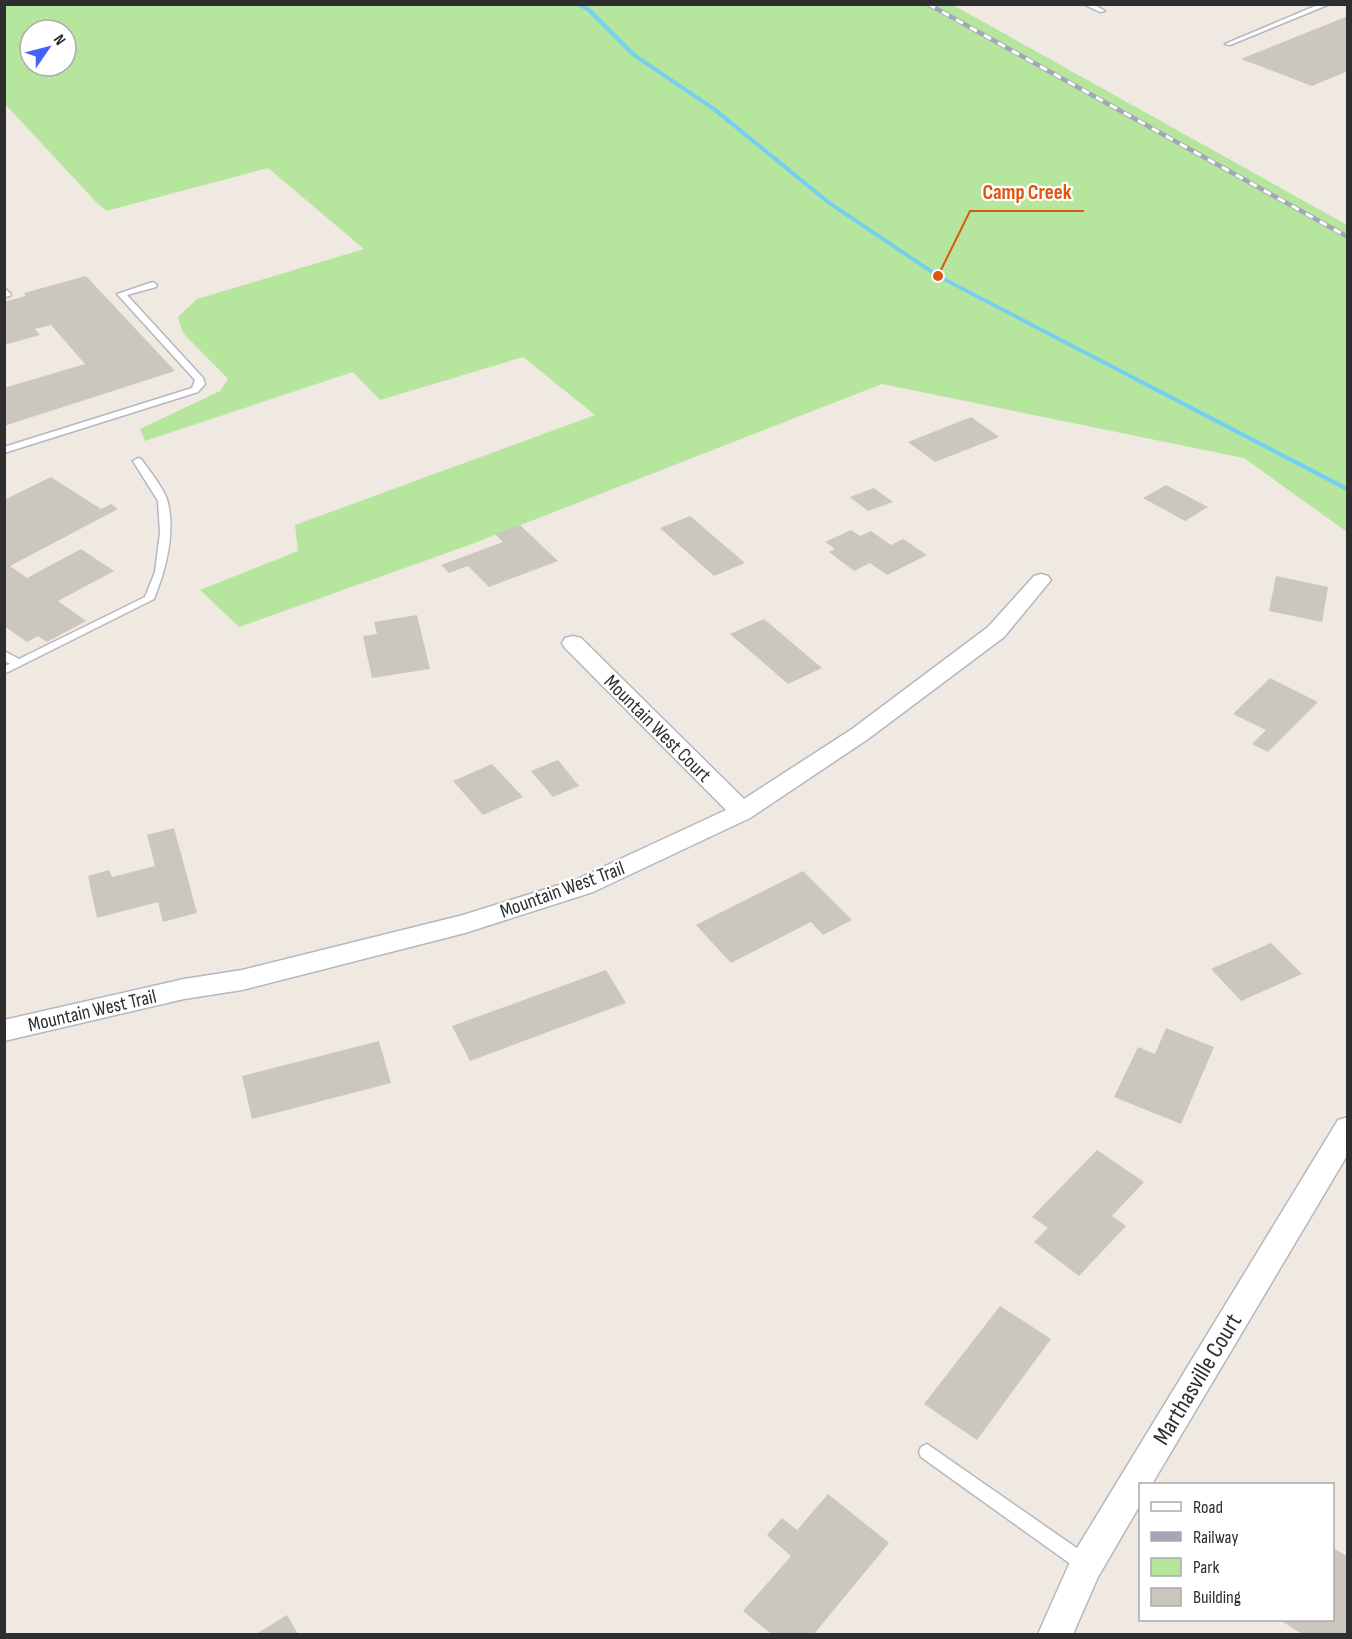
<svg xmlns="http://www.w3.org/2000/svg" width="1352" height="1639" viewBox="0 0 1352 1639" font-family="'Sofia Sans Condensed',sans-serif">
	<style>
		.green { fill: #b6e59e; fill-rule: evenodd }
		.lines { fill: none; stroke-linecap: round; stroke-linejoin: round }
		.stream { fill: #75cff0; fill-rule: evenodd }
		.building { fill: #cbc7bf }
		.lane-casing { stroke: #b4b7c1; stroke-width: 3 }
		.street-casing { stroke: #b4b7c1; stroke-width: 3 }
		.lane { fill: #fff; fill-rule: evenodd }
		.street { fill: #fff; fill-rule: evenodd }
		.rail-casing { stroke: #a3a6b8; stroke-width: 4.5 }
		.rail { stroke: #fff; stroke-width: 3; stroke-dasharray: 8; stroke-linecap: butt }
		.labels { text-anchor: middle; stroke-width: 4.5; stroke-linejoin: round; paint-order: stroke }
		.street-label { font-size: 20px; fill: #2e2e2e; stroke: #fff }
		.near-street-label { font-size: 24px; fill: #2e2e2e; stroke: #fff }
		.leader { fill: none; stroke: #df570e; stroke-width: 2 }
		.callout-dot { fill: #df570e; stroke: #fff; stroke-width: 2 }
		.callout-label { font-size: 21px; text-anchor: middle; font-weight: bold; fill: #df570e; stroke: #fff; stroke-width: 4.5; stroke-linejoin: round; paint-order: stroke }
	</style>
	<rect width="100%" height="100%" fill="#efe9e1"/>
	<path class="green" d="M 5,5 L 953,5 L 1347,225 L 1347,532 L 1244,458 L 882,384 L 472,544 L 239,627 L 200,590 L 298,551 L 295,525 L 595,415 L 523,357 L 380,400 L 353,372 L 145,441 L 140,429 L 220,391 L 228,379 L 183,333 L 178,317 L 197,299 L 364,249 L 268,168 L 106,211 L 98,204 L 5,104 ZM 30,30 L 66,30 L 66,66 L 30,66 Z"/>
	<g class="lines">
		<path class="stream" d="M 574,4 L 581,4 L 591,9 L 636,54 L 716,108 L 830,201 L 940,275 L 1348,487 L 1348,492 L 936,277 L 826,203 L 712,110 L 632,56 L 587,11 Z"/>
	</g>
	<g class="building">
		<path d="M 1348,16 L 1348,71 L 1312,86 L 1241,59 Z"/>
		<path d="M 86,276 L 175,371 L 4,426 L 4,388 L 85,364 L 51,325 L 35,329 L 40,335 L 4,345 L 4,302 L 26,296 L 24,293 Z"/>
		<path d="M 971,417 L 999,437 L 935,462 L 908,442 Z"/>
		<path d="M 51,477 L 101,509 L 111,504 L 118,509 L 10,566 L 27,578 L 81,549 L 114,571 L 58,601 L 86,621 L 47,642 L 38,636 L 27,642 L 4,626 L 4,500 Z"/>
		<path d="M 1166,485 L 1208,507 L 1185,521 L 1143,498 Z"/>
		<path d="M 874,488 L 893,502 L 868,511 L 850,497 Z"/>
		<path d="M 690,516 L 745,563 L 714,576 L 660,528 Z"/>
		<path d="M 520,525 L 558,561 L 489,587 L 468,566 L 449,573 L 441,565 L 503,542 L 495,534 Z"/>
		<path d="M 851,530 L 860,536 L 871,531 L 891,545 L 903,539 L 927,555 L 887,575 L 870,563 L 854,571 L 829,552 L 835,549 L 825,542 Z"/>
		<path d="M 1276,576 L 1328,587 L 1322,622 L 1269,611 Z"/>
		<path d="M 417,615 L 430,669 L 372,678 L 363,636 L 377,634 L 374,622 Z"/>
		<path d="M 764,619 L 822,668 L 788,684 L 730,634 Z"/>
		<path d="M 1270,678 L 1318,702 L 1268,752 L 1252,744 L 1266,730 L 1233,714 Z"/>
		<path d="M 558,760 L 579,786 L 553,797 L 531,771 Z"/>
		<path d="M 492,764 L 523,797 L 483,815 L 453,781 Z"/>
		<path d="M 174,828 L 197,913 L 163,922 L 158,902 L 97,918 L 88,876 L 109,870 L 112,877 L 155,866 L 147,835 Z"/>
		<path d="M 803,871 L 852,920 L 823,935 L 811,922 L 731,963 L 696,925 Z"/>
		<path d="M 1271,943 L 1302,974 L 1241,1001 L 1211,969 Z"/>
		<path d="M 606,970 L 626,1003 L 470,1061 L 452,1026 Z"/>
		<path d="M 1166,1028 L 1214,1047 L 1181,1124 L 1114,1097 L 1138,1047 L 1155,1054 Z"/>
		<path d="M 379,1041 L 391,1083 L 252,1119 L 242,1076 Z"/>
		<path d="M 1097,1150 L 1144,1182 L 1112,1216 L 1126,1226 L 1079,1276 L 1034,1242 L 1048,1228 L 1032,1217 Z"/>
		<path d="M 1000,1306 L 1051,1339 L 977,1440 L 924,1404 Z"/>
		<path d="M 828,1494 L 889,1543 L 814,1634 L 771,1634 L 743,1611 L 791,1556 L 767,1535 L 782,1518 L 797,1530 Z"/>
		<path d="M 1332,1547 L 1348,1557 L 1348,1634 L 1302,1634 L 1280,1620 L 1332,1620 Z"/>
		<path d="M 287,1615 L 298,1634 L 256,1634 Z"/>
	</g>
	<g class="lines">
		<defs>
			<g id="lane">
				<path d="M 1083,4 L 1093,4 L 1105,11 L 1100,12 Z"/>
				<path d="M 1320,4 L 1330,4 L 1230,45 L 1225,44 Z"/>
				<path d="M 153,282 L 157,285 L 156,287 L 127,295 L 203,378 L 205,384 L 198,392 L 4,453 L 4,447 L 192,388 L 195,380 L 117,294 Z"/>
				<path d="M 4,288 L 11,294 L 10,296 L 4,297 Z"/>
				<path d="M 138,458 L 141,459 C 149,470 166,491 168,503 C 175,535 166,569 154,599 L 4,674 L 4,666 L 10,664 L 4,660 L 4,651 L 19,659 L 145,597 L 155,572 L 160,533 L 158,501 L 133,461 Z"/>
				<path d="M 927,1444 L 1091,1558 L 1093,1564 L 1091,1570 L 1085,1572 L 1079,1570 L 921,1457 L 919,1452 L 921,1447 Z"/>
			</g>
			<g id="street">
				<path d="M 1041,574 L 1048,576 L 1051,580 L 1004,637 L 868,739 L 750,818 L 593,892 L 465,933 L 242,990 L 184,999 L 4,1041 L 4,1020 L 184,979 L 242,970 L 463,915 L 575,880 L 726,810 L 565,648 L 562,643 L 565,638 L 573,636 L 581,638 L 744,799 L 852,729 L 988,627 L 1034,576 Z"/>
				<path d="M 1348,1117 L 1348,1154 L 1152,1484 L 1140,1484 L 1140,1505 L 1098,1577 L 1073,1634 L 1038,1634 L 1074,1553 L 1338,1120 Z"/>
			</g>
		</defs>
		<use href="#lane" class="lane-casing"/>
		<use href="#street" class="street-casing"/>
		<use href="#lane" class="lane"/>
		<use href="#street" class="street"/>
		<defs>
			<path id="rail" d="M 928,4 L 1348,237"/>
		</defs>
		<use href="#rail" class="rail-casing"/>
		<use href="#rail" class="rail"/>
	</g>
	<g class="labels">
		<g class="street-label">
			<text transform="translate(658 728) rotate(45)" y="7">Mountain West Court</text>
			<text transform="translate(562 889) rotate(-20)" y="7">Mountain West Trail</text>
			<text transform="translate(92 1010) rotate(-13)" y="7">Mountain West Trail</text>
		</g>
		<g class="near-street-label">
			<text transform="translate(1197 1379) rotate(-59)" y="8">Marthasville Court</text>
		</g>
	</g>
	<path class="leader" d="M938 276L970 211H1084"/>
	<circle class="callout-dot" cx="938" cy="276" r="6"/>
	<g class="callout-label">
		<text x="1027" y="199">Camp Creek</text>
	</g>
	<rect width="1352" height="1639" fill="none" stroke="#2e2e2e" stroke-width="12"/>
	<rect x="1139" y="1483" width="195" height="138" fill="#ffffff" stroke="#ababab" stroke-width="1.5"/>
	<rect x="1151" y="1502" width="30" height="9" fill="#ffffff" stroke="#ababab" stroke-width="1.5"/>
	<text x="1193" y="1513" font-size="18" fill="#2e2e2e">Road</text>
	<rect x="1151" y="1532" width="30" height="9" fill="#a3a6b8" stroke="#ababab" stroke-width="1.5"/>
	<text x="1193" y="1543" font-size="18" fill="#2e2e2e">Railway</text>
	<rect x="1151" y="1558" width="30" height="18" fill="#b6e59e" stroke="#ababab" stroke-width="1.5"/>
	<text x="1193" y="1573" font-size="18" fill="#2e2e2e">Park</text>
	<rect x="1151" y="1588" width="30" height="18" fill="#cbc7bf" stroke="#ababab" stroke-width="1.5"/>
	<text x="1193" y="1603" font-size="18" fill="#2e2e2e">Building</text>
	<g transform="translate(48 48) rotate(55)"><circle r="28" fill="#ffffff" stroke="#ababab" stroke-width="1.5"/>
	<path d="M0-4.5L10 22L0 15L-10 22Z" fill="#4264fb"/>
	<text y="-9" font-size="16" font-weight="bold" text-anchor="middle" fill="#2e2e2e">N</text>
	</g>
</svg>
